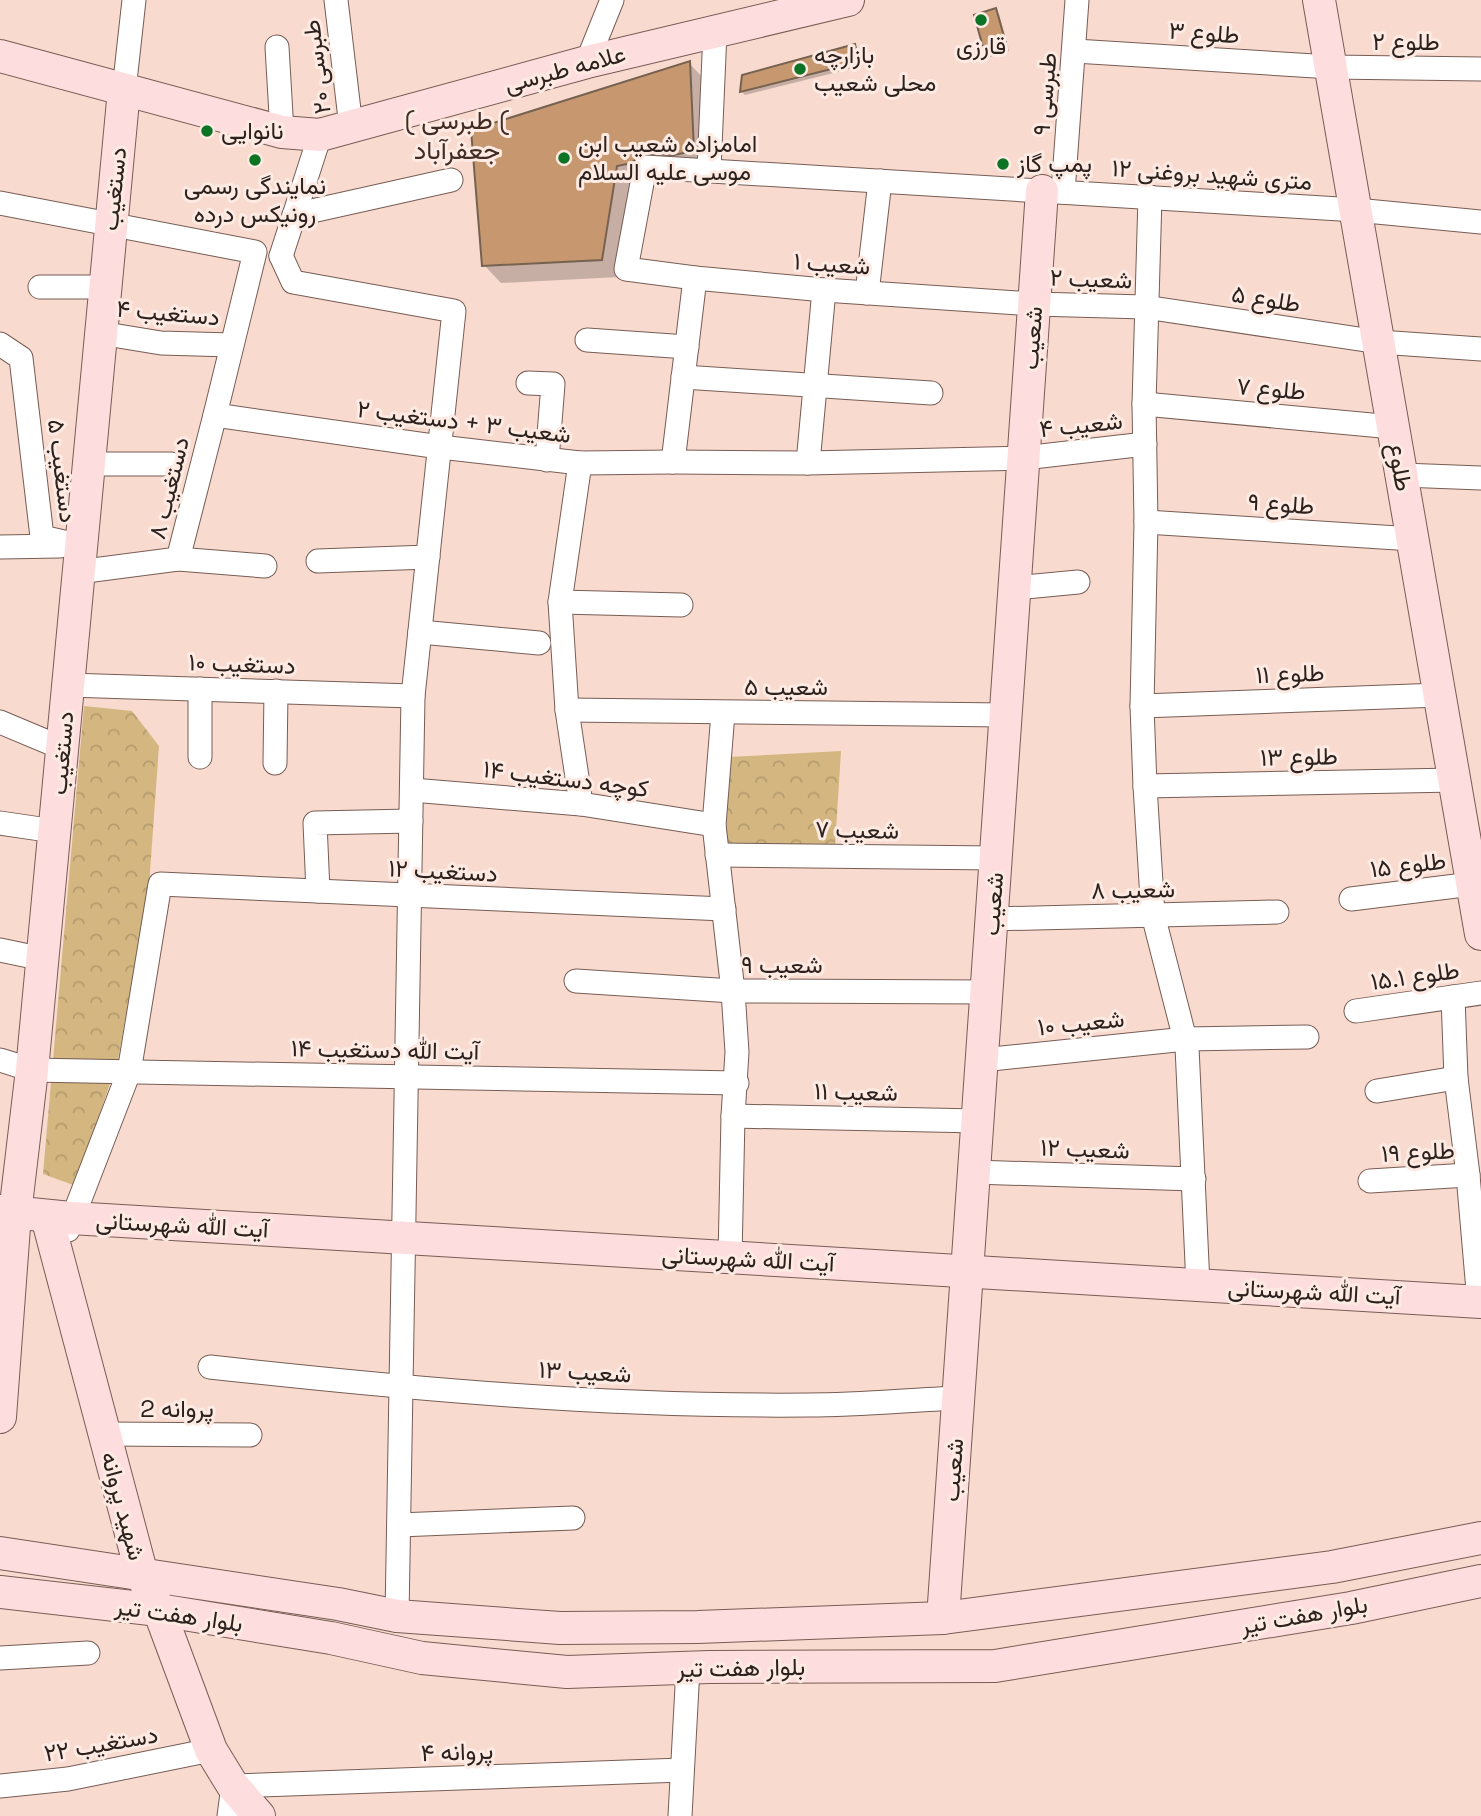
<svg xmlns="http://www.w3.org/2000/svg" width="1481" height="1816" viewBox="0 0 1481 1816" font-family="'Space Grotesk',Vazirmatn,sans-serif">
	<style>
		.park { fill: url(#park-crowns) }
		.shadow { fill: #0003 }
		.building { fill: #c7986f; stroke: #766251; stroke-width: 2 }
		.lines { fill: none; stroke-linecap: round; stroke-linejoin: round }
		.street-casing { stroke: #775d54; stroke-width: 25 }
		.secondary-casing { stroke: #775d54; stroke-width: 34 }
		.street { stroke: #fff; stroke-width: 23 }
		.secondary { stroke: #feddde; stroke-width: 32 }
		.poi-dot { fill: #0e7425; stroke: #fceae3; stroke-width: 2.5 }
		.labels { text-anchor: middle; stroke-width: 6; stroke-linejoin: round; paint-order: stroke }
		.street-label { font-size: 24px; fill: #2c211d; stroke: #fceae3 }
		.poi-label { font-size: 24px; fill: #2c211d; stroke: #fceae3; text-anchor: start }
		.neighbourhood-label { font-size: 26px; fill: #432c24; stroke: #fceae3 }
	</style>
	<defs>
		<pattern id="park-crowns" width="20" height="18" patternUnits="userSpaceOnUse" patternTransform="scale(1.75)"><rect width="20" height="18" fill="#d3b680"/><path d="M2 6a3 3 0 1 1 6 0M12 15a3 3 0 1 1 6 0" fill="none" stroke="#b59c6e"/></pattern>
	</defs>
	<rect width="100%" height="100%" fill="#f8dacf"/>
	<g class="park">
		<path d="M 84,706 L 132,711 L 159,746 L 149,886 L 118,1059 L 76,1186 L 43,1174 Z"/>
		<path d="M 841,751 L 835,846 L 726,846 L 729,757 Z"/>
	</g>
	<g class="shadow">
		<path d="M 995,10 L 999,14 L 1009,51 L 990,57 L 986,53 Z"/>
		<path d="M 854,46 L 858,50 L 862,66 L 745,95 L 741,91 Z"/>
		<path d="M 689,63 L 706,81 L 710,168 L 634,183 L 619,277 L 501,283 L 484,265 Z"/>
	</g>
	<g class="building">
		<path d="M 996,8 L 1007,47 L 985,54 L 974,15 Z"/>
		<path d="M 855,44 L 859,62 L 740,92 L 742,75 Z"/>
		<path d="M 690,61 L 694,151 L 674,155 L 640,154 L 632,163 L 617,166 L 602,260 L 482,266 L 471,130 Z"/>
	</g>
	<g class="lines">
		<defs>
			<g id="street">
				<path d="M 336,0 L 351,127"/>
				<path d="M 277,47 L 282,132"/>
				<path d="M 1075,51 L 1331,67 L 1481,69"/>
				<path d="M 587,62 L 612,0"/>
				<path d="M 124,90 L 134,0"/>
				<path d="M 709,170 L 715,32"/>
				<path d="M 1063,192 L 1077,0"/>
				<path d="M 1150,197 L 1144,404 L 1146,522 L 1142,706 L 1145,786 L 1153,915 L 1187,1047 L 1198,1285"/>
				<path d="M 0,203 L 255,252 L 215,415 L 440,447 L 580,463 L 673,462 L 808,463 L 1024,458 L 1145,444"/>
				<path d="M 294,215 L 451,180"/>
				<path d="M 1481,222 L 1356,210 L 645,167 L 626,269 L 695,278 L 824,290 L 1034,304 L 1145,307 L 1379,342 L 1481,349"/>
				<path d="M 281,256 L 293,282 L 454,311 L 413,696 L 397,1616"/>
				<path d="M 281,256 L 320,135"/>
				<path d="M 40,287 L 105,287"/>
				<path d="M 867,293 L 880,181"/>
				<path d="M 100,333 L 161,343 L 231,345"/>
				<path d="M 587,340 L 687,347"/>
				<path d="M 0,344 L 21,358 L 42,537 L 81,546"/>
				<path d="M 683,377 L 931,393"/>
				<path d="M 528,383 L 553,384 L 547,460"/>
				<path d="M 1144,404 L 1393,427"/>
				<path d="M 673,462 L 695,278"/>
				<path d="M 580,463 L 560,602 L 567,710 L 581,804"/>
				<path d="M 808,463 L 824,290"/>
				<path d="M 88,464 L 171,464"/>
				<path d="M 1402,475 L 1481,478"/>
				<path d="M 1146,522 L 1413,539"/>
				<path d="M 0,547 L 60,546"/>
				<path d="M 178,559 L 265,566"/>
				<path d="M 318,561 L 428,557"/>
				<path d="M 78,572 L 178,559 L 215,415"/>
				<path d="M 1015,588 L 1078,582"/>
				<path d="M 560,602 L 681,605"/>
				<path d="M 420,632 L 539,643"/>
				<path d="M 68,685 L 413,696"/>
				<path d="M 1142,706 L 1440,695"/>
				<path d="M 567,710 L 1006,715"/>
				<path d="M 723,713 L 714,825 L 733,991 L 737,1052 L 733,1116 L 730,1258"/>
				<path d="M 0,722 L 62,748"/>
				<path d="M 200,757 L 200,689"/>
				<path d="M 275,763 L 276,691"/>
				<path d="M 1145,786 L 1455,780"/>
				<path d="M 412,790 L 581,804 L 714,825"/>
				<path d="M 0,823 L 54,831"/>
				<path d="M 717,855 L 996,858"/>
				<path d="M 318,891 L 315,823 L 411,821"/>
				<path d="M 1351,899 L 1472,884"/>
				<path d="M 992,919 L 1277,912"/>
				<path d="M 0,950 L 43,959"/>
				<path d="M 576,981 L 733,991 L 987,992"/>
				<path d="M 1453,997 L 1456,1078 L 1468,1175 L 1479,1302"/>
				<path d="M 1356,1011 L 1481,993"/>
				<path d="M 0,1060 L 32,1070 L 737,1083"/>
				<path d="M 982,1060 L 1186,1039 L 1307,1037"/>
				<path d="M 1377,1091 L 1456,1078"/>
				<path d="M 733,1116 L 978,1121"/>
				<path d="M 974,1172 L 1194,1179"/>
				<path d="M 1370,1181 L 1468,1175"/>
				<path d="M 68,1230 L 129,1072 L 160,884 L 724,909"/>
				<path d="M 210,1367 C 409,1389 609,1407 809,1405 C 859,1405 909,1400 958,1398"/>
				<path d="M 104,1434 L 250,1435"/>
				<path d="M 399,1525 L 573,1518"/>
				<path d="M 0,1658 L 88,1653"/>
				<path d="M 0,1786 L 68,1779 L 211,1750"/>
				<path d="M 229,1816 L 233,1786 L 682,1770"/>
				<path d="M 680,1816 L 688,1668"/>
			</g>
			<g id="secondary">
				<path d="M 1319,0 L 1481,934"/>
				<path d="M 0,56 L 282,132 L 320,135 L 587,62 L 848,0"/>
				<path d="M 0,1211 L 71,1218 L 1481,1302"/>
				<path d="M 47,1217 L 142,1575 L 159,1610 L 211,1750 L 233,1786 L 259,1816"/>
				<path d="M 0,1417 L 15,1213 L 32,1070 L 124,90"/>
				<path d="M 0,1553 L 338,1604 L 397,1616 L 560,1628 L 698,1627 L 943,1618 L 1332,1567 L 1481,1538"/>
				<path d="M 0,1592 L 159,1610 L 331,1638 L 422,1658 L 567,1672 L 709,1667 L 995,1666 L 1351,1608 L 1481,1581"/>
				<path d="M 943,1618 L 1042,191"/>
			</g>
		</defs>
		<use href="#street" class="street-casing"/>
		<use href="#secondary" class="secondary-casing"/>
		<use href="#street" class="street"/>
		<use href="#secondary" class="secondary"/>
	</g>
	<g class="poi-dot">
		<circle cx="981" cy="20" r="7"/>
		<circle cx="800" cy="69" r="7"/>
		<circle cx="207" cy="131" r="7"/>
		<circle cx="564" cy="158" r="7"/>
		<circle cx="255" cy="160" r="7"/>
		<circle cx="1003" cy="164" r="7"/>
	</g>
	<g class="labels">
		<g class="street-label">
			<text transform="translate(1204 33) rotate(4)" y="8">طلوع ۳</text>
			<text x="1406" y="50">طلوع ۲</text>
			<text transform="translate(317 67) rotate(-97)" y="8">طبرسی ۲۰</text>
			<text transform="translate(565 69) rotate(-15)" y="8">علامه طبرسی</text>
			<text transform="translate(1045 94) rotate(-85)" y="8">طبرسی ۹</text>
			<text transform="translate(1212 175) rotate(4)" y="8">۱۲ متری شهید بروغنی</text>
			<text transform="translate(114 189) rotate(-84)" y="8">دستغیب</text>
			<text transform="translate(832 264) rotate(4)" y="8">شعیب ۱</text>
			<text transform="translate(1091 279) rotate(2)" y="8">شعیب ۲</text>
			<text transform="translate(1266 299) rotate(9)" y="8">طلوع ۵</text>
			<text transform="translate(168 313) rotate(5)" y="8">دستغیب ۴</text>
			<text transform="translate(1032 338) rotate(-86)" y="8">شعیب</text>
			<text transform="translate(1271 389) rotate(5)" y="8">طلوع ۷</text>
			<text transform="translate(464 422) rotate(7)" y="8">شعیب ۳ + دستغیب ۲</text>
			<text transform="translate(1081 425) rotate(-6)" y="8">شعیب ۴</text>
			<text transform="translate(1400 467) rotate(80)" y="8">طلوع</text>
			<text transform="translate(62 471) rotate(83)" y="8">دستغیب ۵</text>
			<text transform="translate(169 488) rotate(-76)" y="8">دستغیب ۸</text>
			<text transform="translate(1281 504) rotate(4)" y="8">طلوع ۹</text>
			<text transform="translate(242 664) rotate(2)" y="8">دستغیب ۱۰</text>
			<text transform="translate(1290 674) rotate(-2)" y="8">طلوع ۱۱</text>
			<text x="786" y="695">شعیب ۵</text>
			<text transform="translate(62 753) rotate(-85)" y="8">دستغیب</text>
			<text transform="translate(1299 757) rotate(-1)" y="8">طلوع ۱۳</text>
			<text transform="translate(566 779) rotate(7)" y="8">کوچه دستغیب ۱۴</text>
			<text transform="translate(857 830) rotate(1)" y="8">شعیب ۷</text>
			<text transform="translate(1408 865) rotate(-7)" y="8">طلوع ۱۵</text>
			<text transform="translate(443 871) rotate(3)" y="8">دستغیب ۱۲</text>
			<text transform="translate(1133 890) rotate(-1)" y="8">شعیب ۸</text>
			<text transform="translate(993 904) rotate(-86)" y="8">شعیب</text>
			<text x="782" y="973">شعیب ۹</text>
			<text transform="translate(1415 976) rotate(-8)" y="8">طلوع ۱۵.۱</text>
			<text transform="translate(1081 1023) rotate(-6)" y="8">شعیب ۱۰</text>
			<text transform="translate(385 1050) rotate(1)" y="8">آیت الله دستغیب ۱۴</text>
			<text transform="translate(856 1092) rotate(1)" y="8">شعیب ۱۱</text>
			<text transform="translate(1085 1149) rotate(2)" y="8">شعیب ۱۲</text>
			<text transform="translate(1418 1152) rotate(-3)" y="8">طلوع ۱۹</text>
			<text transform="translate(182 1225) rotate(3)" y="8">آیت الله شهرستانی</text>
			<text transform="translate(748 1259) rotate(3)" y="8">آیت الله شهرستانی</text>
			<text transform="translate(1314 1292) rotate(3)" y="8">آیت الله شهرستانی</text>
			<text transform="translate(585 1372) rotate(3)" y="8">شعیب ۱۳</text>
			<text x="177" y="1417">پروانه 2</text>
			<text transform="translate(953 1470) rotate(-86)" y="8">شعیب</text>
			<text transform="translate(123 1506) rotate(75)" y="8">شهید پروانه</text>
			<text transform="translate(179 1615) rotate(8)" y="8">بلوار هفت تیر</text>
			<text transform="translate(1304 1615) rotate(-10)" y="8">بلوار هفت تیر</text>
			<text transform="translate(741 1668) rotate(-1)" y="8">بلوار هفت تیر</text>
			<text transform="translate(101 1744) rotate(-10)" y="8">دستغیب ۲۲</text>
			<text transform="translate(457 1752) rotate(-2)" y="8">پروانه ۴</text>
		</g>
		<g class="poi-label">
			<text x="981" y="54" text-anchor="middle">قارزی</text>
			<text x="814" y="63">بازارچه<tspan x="814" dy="28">محلی شعیب</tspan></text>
			<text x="221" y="139">نانوایی</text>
			<text x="578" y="152">امامزاده شعیب ابن<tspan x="578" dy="28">موسی علیه السلام</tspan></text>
			<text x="1017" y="172">پمپ گاز</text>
			<text x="255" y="194" text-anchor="middle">نمایندگی رسمی<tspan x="255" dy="28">رونیکس درده</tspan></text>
		</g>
		<g class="neighbourhood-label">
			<text x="457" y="129">( طبرسی (<tspan x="457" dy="30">جعفرآباد</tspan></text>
		</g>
	</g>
</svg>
